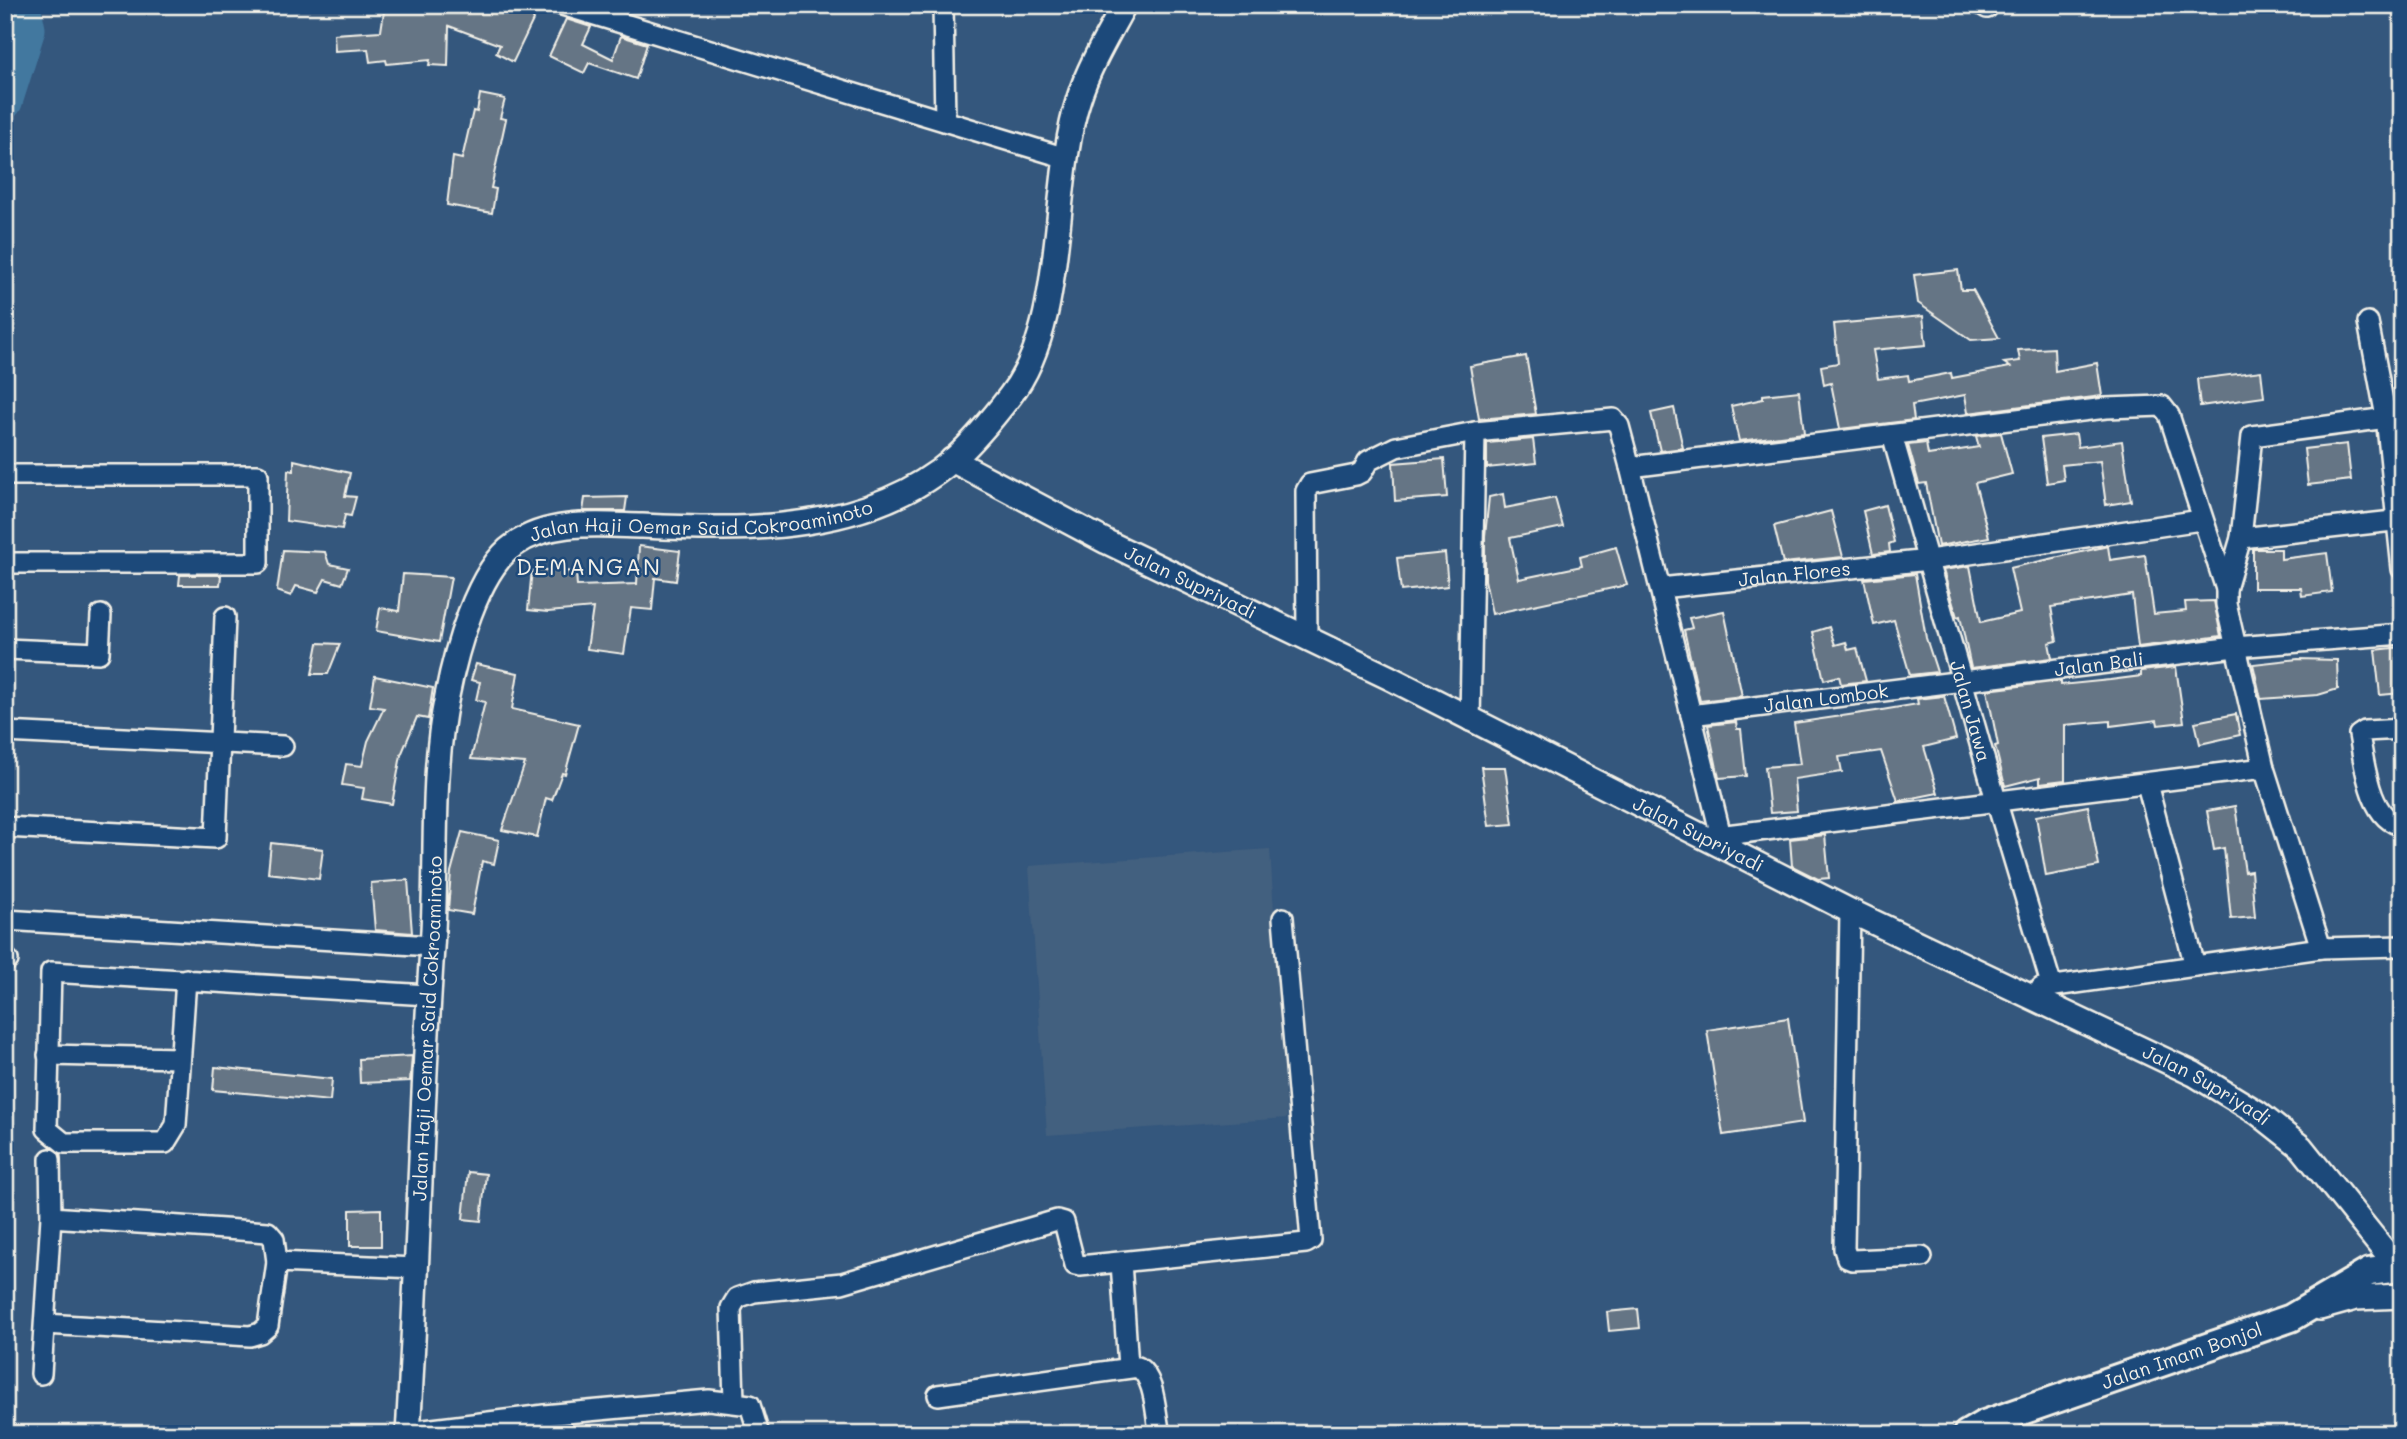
<svg xmlns="http://www.w3.org/2000/svg" width="2407" height="1439" viewBox="0 0 2407 1439" font-family="Mali,sans-serif">
	<style>
		.built { fill: #43607f }
		.lines { fill: none; stroke-linecap: round; stroke-linejoin: round }
		.river { stroke: #42789f; stroke-width: 35 }
		.building { fill: #657585; stroke: #f4f1e8; stroke-width: 2 }
		.minor-casing { stroke: #f4f1e8; stroke-width: 24 }
		.tertiary-casing { stroke: #f4f1e8; stroke-width: 28 }
		.secondary-casing { stroke: #f4f1e8; stroke-width: 32 }
		.minor { stroke: #1f4a7a; stroke-width: 19 }
		.tertiary { stroke: #1f4a7a; stroke-width: 23 }
		.secondary { stroke: #1f4a7a; stroke-width: 26 }
		.labels { text-anchor: middle; stroke-width: 5; stroke-linejoin: round; paint-order: stroke }
		.street-label { font-size: 19px; fill: #f4f1e8; stroke: #1f4a7a }
		.quarter-label { font-size: 23px; letter-spacing: 2px; fill: #f4f1e8; stroke: #1f4a7a }
	</style>
	<rect width="100%" height="100%" fill="#34577d"/>
	<filter id="ink" filterUnits="userSpaceOnUse"><feTurbulence type="fractalNoise" baseFrequency=".0143" numOctaves="2"/><feDisplacementMap in="SourceGraphic" scale="14" xChannelSelector="R" yChannelSelector="G"/><feConvolveMatrix kernelMatrix="1 2 1 2 8 2 1 2 1" color-interpolation-filters="sRGB"/></filter>
	<g filter="url(#ink)">
		<path class="built" d="M 1270,849 L 1287,1118 L 1047,1135 L 1029,866 Z"/>
		<g class="lines">
			<path class="river" d="M 5,102 L 28,29 L 23,5"/>
		</g>
		<g class="building">
			<path d="M 385,5 L 518,5 L 536,14 L 513,62 L 496,53 L 500,45 L 449,26 L 448,66 L 429,65 L 430,60 L 387,64 L 386,60 L 370,62 L 368,49 L 335,51 L 334,34 L 381,31 Z"/>
			<path d="M 566,19 L 591,27 L 583,44 L 613,59 L 621,36 L 647,44 L 636,79 L 589,63 L 584,73 L 549,56 Z"/>
			<path d="M 480,94 L 505,99 L 500,118 L 506,119 L 491,188 L 496,189 L 492,213 L 447,205 L 453,157 L 462,159 L 473,111 L 477,112 Z"/>
			<path d="M 1958,270 L 1961,290 L 1973,290 L 1999,338 L 1971,340 L 1918,303 L 1914,275 Z"/>
			<path d="M 1923,316 L 1926,345 L 1873,350 L 1878,379 L 1908,375 L 1909,381 L 1951,373 L 1952,378 L 2010,367 L 2004,363 L 2020,361 L 2018,350 L 2054,348 L 2055,371 L 2097,363 L 2102,396 L 1968,413 L 1965,395 L 1912,405 L 1914,420 L 1840,429 L 1831,383 L 1824,385 L 1821,366 L 1838,363 L 1834,324 Z"/>
			<path d="M 1526,356 L 1536,414 L 1479,419 L 1470,366 Z"/>
			<path d="M 2261,371 L 2264,397 L 2200,406 L 2197,379 Z"/>
			<path d="M 1799,391 L 1804,433 L 1739,441 L 1731,406 L 1763,399 L 1763,395 Z"/>
			<path d="M 1674,408 L 1683,448 L 1660,451 L 1651,413 Z"/>
			<path d="M 2001,433 L 2012,474 L 1975,483 L 1989,537 L 1938,546 L 1926,483 L 1919,484 L 1908,445 L 1926,443 L 1928,455 L 1979,447 L 1976,436 Z"/>
			<path d="M 2076,434 L 2078,447 L 2122,441 L 2131,501 L 2106,505 L 2100,461 L 2062,465 L 2064,480 L 2047,483 L 2041,438 Z"/>
			<path d="M 1533,439 L 1536,463 L 1487,468 L 1487,443 Z"/>
			<path d="M 2347,444 L 2351,480 L 2308,485 L 2304,449 Z"/>
			<path d="M 1444,459 L 1447,497 L 1395,501 L 1393,463 Z"/>
			<path d="M 294,460 L 350,473 L 345,496 L 356,497 L 351,516 L 345,515 L 342,529 L 286,521 L 288,470 L 294,471 Z"/>
			<path d="M 1503,494 L 1505,508 L 1555,498 L 1563,527 L 1510,538 L 1519,579 L 1582,566 L 1580,557 L 1616,547 L 1627,585 L 1492,614 L 1485,580 L 1485,536 L 1489,497 Z"/>
			<path d="M 627,497 L 625,511 L 583,511 L 585,498 Z"/>
			<path d="M 1885,505 L 1894,542 L 1889,544 L 1890,552 L 1873,554 L 1863,511 Z"/>
			<path d="M 1831,511 L 1843,557 L 1783,563 L 1774,526 Z"/>
			<path d="M 639,546 L 680,551 L 676,581 L 655,578 L 652,610 L 631,608 L 624,654 L 587,649 L 593,608 L 548,612 L 528,610 L 532,569 L 576,572 L 577,586 L 637,584 Z"/>
			<path d="M 2108,546 L 2110,560 L 2145,555 L 2154,614 L 2186,611 L 2185,602 L 2214,601 L 2221,636 L 2138,647 L 2132,595 L 2051,607 L 2057,641 L 2049,643 L 2052,658 L 1971,668 L 1960,616 L 1957,617 L 1943,570 L 1970,566 L 1981,622 L 2020,613 L 2010,568 Z"/>
			<path d="M 2253,549 L 2281,549 L 2281,559 L 2327,553 L 2332,592 L 2302,596 L 2301,588 L 2253,588 Z"/>
			<path d="M 283,550 L 325,552 L 329,564 L 348,568 L 342,584 L 325,579 L 318,592 L 296,586 L 291,596 L 277,591 Z"/>
			<path d="M 1445,553 L 1448,586 L 1401,591 L 1397,558 Z"/>
			<path d="M 403,574 L 451,577 L 439,642 L 376,631 L 380,608 L 399,611 Z"/>
			<path d="M 1915,574 L 1926,638 L 1937,672 L 1910,675 L 1894,620 L 1874,625 L 1864,579 Z"/>
			<path d="M 180,575 L 221,575 L 220,585 L 179,585 Z"/>
			<path d="M 1724,611 L 1742,696 L 1700,701 L 1684,630 L 1692,628 L 1689,618 Z"/>
			<path d="M 1829,627 L 1835,645 L 1846,642 L 1848,650 L 1857,648 L 1866,681 L 1841,684 L 1839,676 L 1824,680 L 1813,632 Z"/>
			<path d="M 318,643 L 340,644 L 328,674 L 312,674 Z"/>
			<path d="M 2402,647 L 2402,693 L 2380,695 L 2375,650 Z"/>
			<path d="M 2298,659 L 2337,660 L 2338,689 L 2318,695 L 2261,699 L 2253,664 Z"/>
			<path d="M 476,664 L 518,673 L 512,709 L 579,724 L 565,774 L 562,773 L 552,800 L 546,798 L 537,837 L 502,830 L 525,763 L 471,759 L 485,702 L 476,700 L 480,682 L 471,680 Z"/>
			<path d="M 2176,667 L 2184,722 L 2158,725 L 2157,720 L 2110,726 L 2110,721 L 2065,725 L 2065,780 L 2040,783 L 2040,777 L 2005,786 L 1995,746 L 1998,745 L 1987,690 L 2061,681 L 2061,685 L 2110,680 L 2141,676 L 2141,671 Z"/>
			<path d="M 375,676 L 433,688 L 428,719 L 417,717 L 401,755 L 392,804 L 362,799 L 364,788 L 342,785 L 346,764 L 362,766 L 368,741 L 384,708 L 370,706 Z"/>
			<path d="M 1944,696 L 1956,739 L 1924,747 L 1938,793 L 1898,801 L 1881,751 L 1839,757 L 1842,772 L 1794,779 L 1797,811 L 1770,813 L 1765,767 L 1800,764 L 1794,723 L 1876,711 L 1918,704 L 1917,699 Z"/>
			<path d="M 2236,714 L 2240,735 L 2200,744 L 2195,722 Z"/>
			<path d="M 1736,722 L 1737,729 L 1741,729 L 1746,776 L 1719,778 L 1708,725 Z"/>
			<path d="M 1481,767 L 1505,767 L 1513,824 L 1489,826 Z"/>
			<path d="M 2088,806 L 2099,866 L 2046,876 L 2036,816 Z"/>
			<path d="M 2235,806 L 2245,872 L 2251,871 L 2255,917 L 2231,919 L 2224,848 L 2214,850 L 2207,811 Z"/>
			<path d="M 462,832 L 499,840 L 494,864 L 482,861 L 472,914 L 448,910 L 451,872 Z"/>
			<path d="M 1825,835 L 1829,878 L 1818,879 L 1792,866 L 1790,839 Z"/>
			<path d="M 271,843 L 323,849 L 319,879 L 268,873 Z"/>
			<path d="M 408,880 L 412,933 L 375,930 L 371,883 Z"/>
			<path d="M 1788,1018 L 1803,1123 L 1723,1135 L 1707,1030 Z"/>
			<path d="M 412,1056 L 410,1081 L 360,1083 L 359,1059 Z"/>
			<path d="M 215,1067 L 332,1079 L 330,1101 L 213,1090 Z"/>
			<path d="M 468,1172 L 486,1174 L 481,1221 L 463,1219 Z"/>
			<path d="M 381,1209 L 381,1246 L 350,1246 L 350,1210 Z"/>
			<path d="M 1638,1309 L 1640,1328 L 1609,1331 L 1607,1312 Z"/>
		</g>
		<g class="lines">
			<defs>
				<g id="minor">
					<path d="M 562,5 L 1066,158"/>
					<path d="M 943,5 L 945,121"/>
					<path d="M 1982,5 L 1987,8"/>
					<path d="M 2368,322 L 2386,417 L 2402,569"/>
					<path id="s1" d="M 1892,435 L 1996,800 L 2052,987"/>
					<path d="M 1630,467 L 2106,408 L 2162,406 L 2169,415 L 2226,589"/>
					<path d="M 5,475 L 258,475 L 258,563 L 5,563"/>
					<path d="M 2241,538 L 2402,520"/>
					<path id="s2" d="M 1660,588 L 1929,560 L 2201,520"/>
					<path d="M 1307,638 L 1306,491 L 1310,484 L 1356,475 L 1362,472 L 1368,461 L 1396,447 L 1475,432 L 1613,419 L 1619,426 L 1630,467 L 1721,836"/>
					<path d="M 5,649 L 99,653 L 101,615"/>
					<path id="s3" d="M 1691,715 L 2235,647 L 2402,634"/>
					<path d="M 1470,721 L 1475,432"/>
					<path d="M 2402,729 L 2365,731 L 2359,735 C 2364,760 2369,821 2402,825"/>
					<path d="M 5,732 L 283,746"/>
					<path d="M 2147,784 L 2195,966"/>
					<path d="M 5,827 L 216,838 L 225,617"/>
					<path d="M 1710,837 L 2264,768"/>
					<path d="M 1850,911 L 1844,1249 L 1847,1258 L 1852,1260 L 1922,1257"/>
					<path d="M 5,920 L 432,946"/>
					<path d="M 2321,948 L 2264,768 L 2226,604 L 2226,589 L 2241,538 L 2252,436 L 2402,416"/>
					<path d="M 5,960 L 8,960"/>
					<path d="M 186,979 L 176,1125 L 165,1143 L 64,1143 L 47,1129 L 51,972 L 428,995"/>
					<path d="M 2041,988 L 2321,948 L 2402,946"/>
					<path d="M 48,1055 L 179,1058"/>
					<path d="M 50,1159 L 51,1217"/>
					<path d="M 1121,1262 L 1128,1367"/>
					<path d="M 45,1324 L 250,1336 L 260,1333 L 268,1326 L 277,1262"/>
					<path d="M 41,1374 L 51,1217 L 268,1232 L 274,1239 L 277,1262 L 416,1268"/>
					<path d="M 938,1395 L 1138,1367 C 1156,1379 1155,1414 1160,1434"/>
					<path d="M 734,1401 L 731,1308 L 737,1298 L 754,1292 L 842,1283 L 1057,1220 L 1064,1222 L 1075,1265 L 1080,1266 L 1306,1243 L 1311,1240 L 1283,918"/>
					<path d="M 408,1432 L 544,1415 L 709,1400 L 750,1405 L 759,1434"/>
				</g>
				<g id="tertiary">
					<path id="s4" d="M 952,460 L 1107,542 L 1390,678 L 1850,911 L 2194,1074 L 2258,1113 L 2301,1147 L 2402,1273"/>
					<path d="M 2320,1308 L 2356,1298 L 2402,1296"/>
					<path id="s5" d="M 408,1434 C 418,1272 421,1110 432,948 C 438,864 430,779 447,696 C 455,654 477,570 514,545 C 551,519 600,525 642,526 C 747,531 869,533 954,459 C 974,441 993,418 1010,396 C 1068,323 1050,186 1079,98 C 1089,66 1108,35 1124,5"/>
				</g>
				<g id="secondary">
					<path id="s6" d="M 1967,1434 L 1984,1424 L 2291,1318 L 2369,1272 L 2398,1268 L 2402,1260"/>
				</g>
			</defs>
			<use href="#minor" class="minor-casing"/>
			<use href="#tertiary" class="tertiary-casing"/>
			<use href="#secondary" class="secondary-casing"/>
			<use href="#minor" class="minor"/>
			<use href="#tertiary" class="tertiary"/>
			<use href="#secondary" class="secondary"/>
		</g>
	</g>
	<g class="labels">
		<g class="street-label">
			<text dy="7" stroke="none"><textPath href="#s5" startOffset="1099">Jalan Haji Oemar Said Cokroaminoto</textPath></text>
			<text dy="7" stroke="none"><textPath href="#s2" startOffset="135">Jalan Flores</textPath></text>
			<text dy="7" stroke="none"><textPath href="#s4" startOffset="268">Jalan Supriyadi</textPath></text>
			<text dy="7" stroke="none"><textPath href="#s3" startOffset="411">Jalan Bali</textPath></text>
			<text dy="7" stroke="none"><textPath href="#s3" startOffset="136">Jalan Lombok</textPath></text>
			<text dy="7" stroke="none"><textPath href="#s1" startOffset="287">Jalan Jawa</textPath></text>
			<text dy="7" stroke="none"><textPath href="#s4" startOffset="835">Jalan Supriyadi</textPath></text>
			<text dy="7" stroke="none"><textPath href="#s5" startOffset="406">Jalan Haji Oemar Said Cokroaminoto</textPath></text>
			<text dy="7" stroke="none"><textPath href="#s4" startOffset="1402">Jalan Supriyadi</textPath></text>
			<text dy="7" stroke="none"><textPath href="#s6" startOffset="229">Jalan Imam Bonjol</textPath></text>
		</g>
		<g class="quarter-label">
			<text x="589" y="575">DEMANGAN</text>
		</g>
	</g>
	<rect width="2407" height="1439" fill="none" stroke="#1f4a7a" stroke-width="28"/>
	<rect x="14" y="14" width="2379" height="1411" fill="none" stroke="#f4f1e8" stroke-width="2.5" filter="url(#ink)"/>
</svg>
